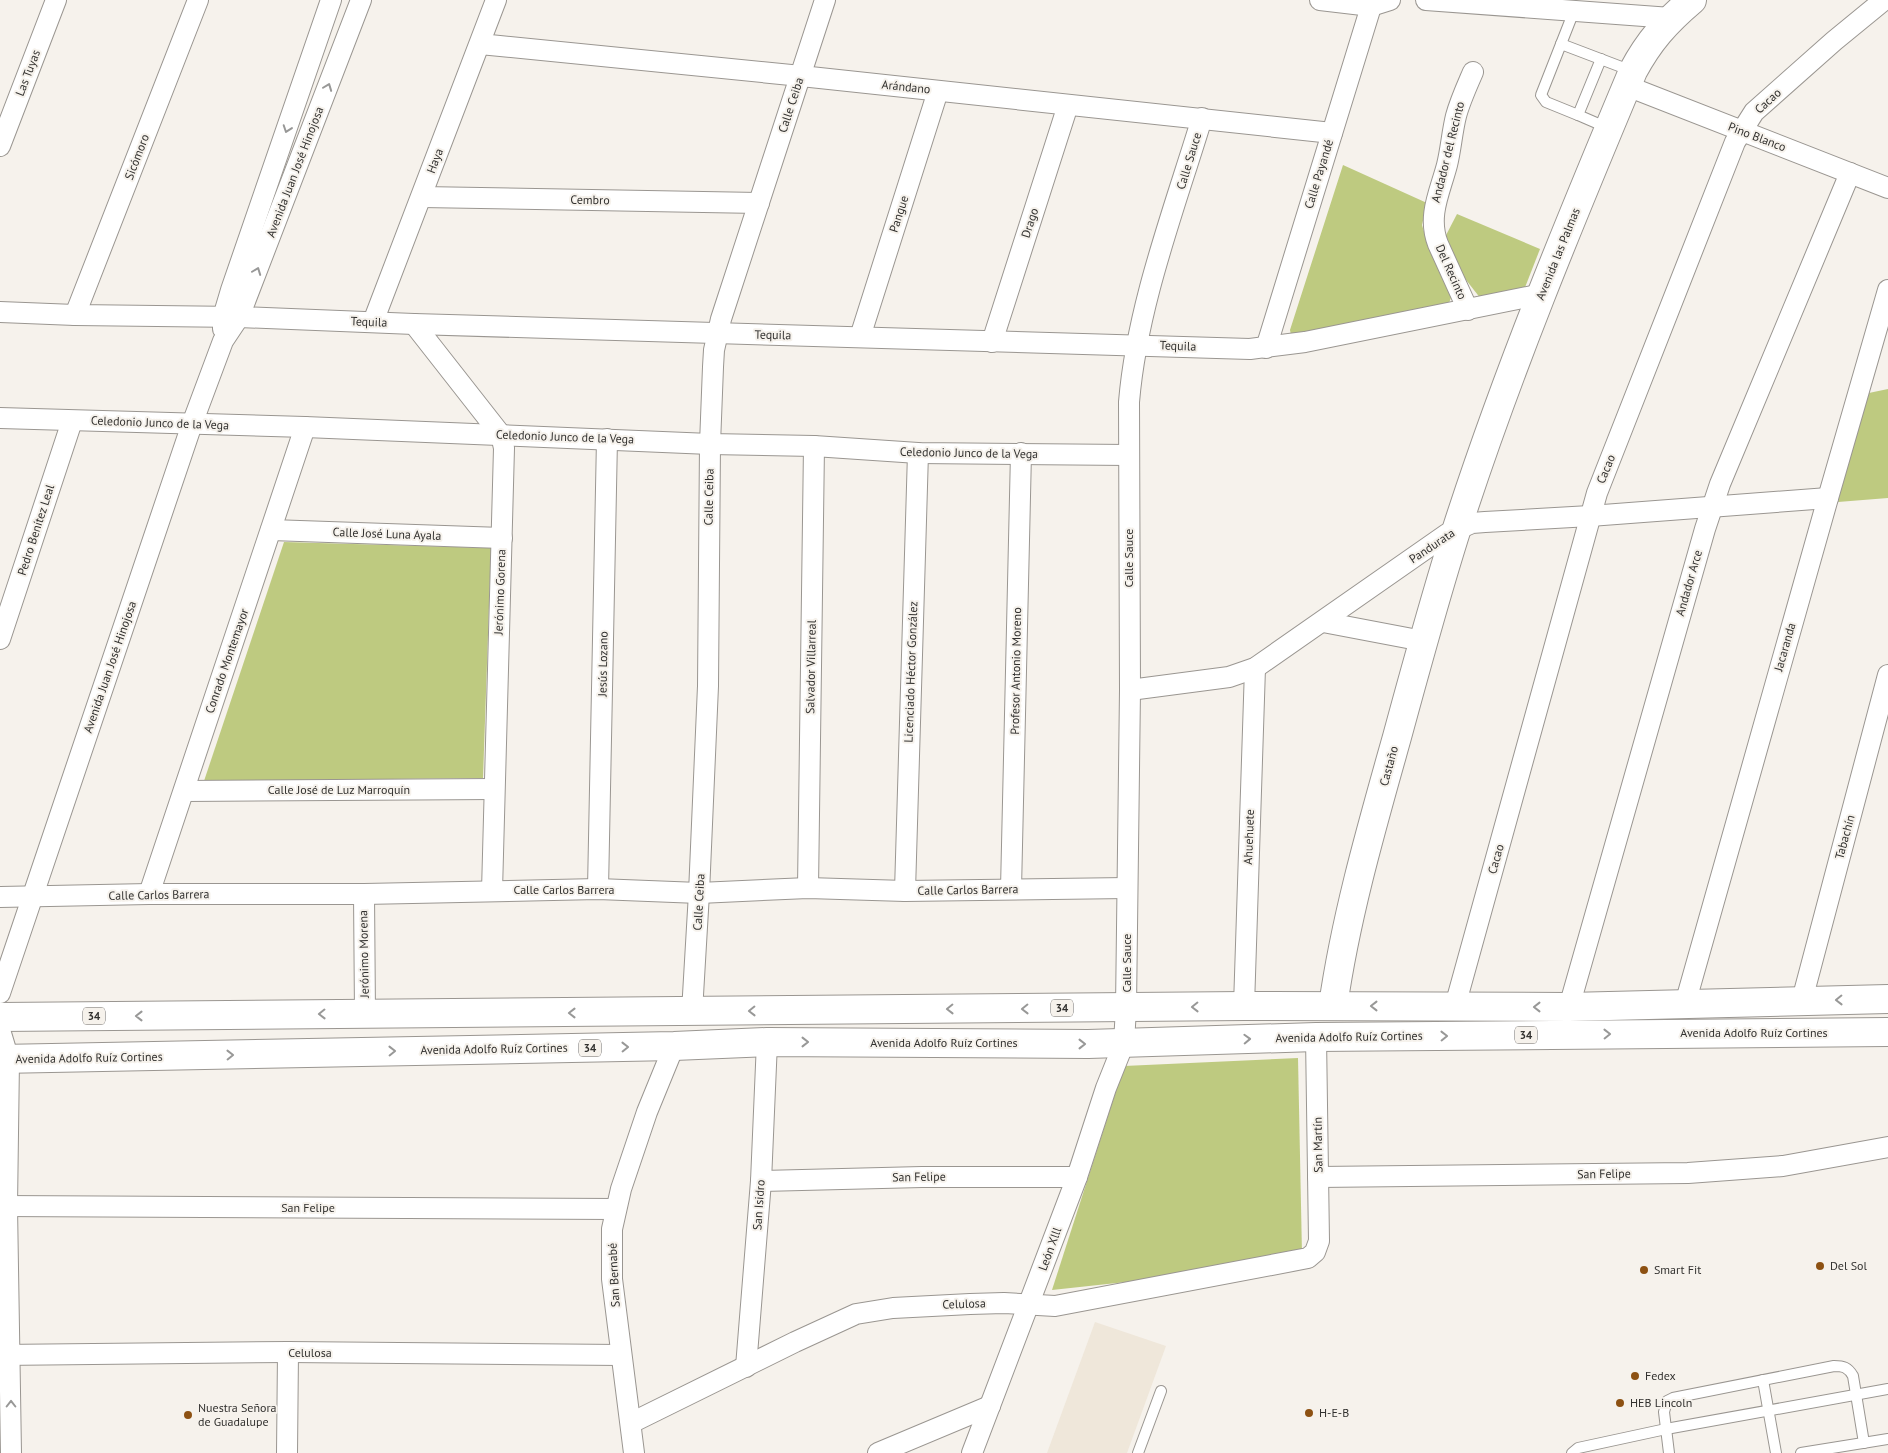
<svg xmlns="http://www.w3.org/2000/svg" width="1888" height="1453" viewBox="0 0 1888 1453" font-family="'PT Sans',sans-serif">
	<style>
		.built { fill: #efe7da }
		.green { fill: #beca80 }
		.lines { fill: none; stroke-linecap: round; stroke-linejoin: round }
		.lane-casing { stroke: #9a9691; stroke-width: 12 }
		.street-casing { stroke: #9a9691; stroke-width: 22 }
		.secondary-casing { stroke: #9a9691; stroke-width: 30 }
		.primary-casing { stroke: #9a9691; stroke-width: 30 }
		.lane { stroke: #fff; stroke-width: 10 }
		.street { stroke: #fff; stroke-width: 20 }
		.secondary { stroke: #fff; stroke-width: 28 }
		.primary { stroke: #fff; stroke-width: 28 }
		.oneway { stroke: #989897 }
		.poi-dot { fill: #8d5112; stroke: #f6f2ec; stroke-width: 2 }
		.labels { text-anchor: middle; stroke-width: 4; stroke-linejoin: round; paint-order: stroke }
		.shield { fill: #f6f2ec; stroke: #6d6b68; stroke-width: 1 }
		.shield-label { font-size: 11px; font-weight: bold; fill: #32312f }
		.street-label { font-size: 12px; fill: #32312f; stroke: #f6f2ec }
		.poi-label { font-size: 12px; fill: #32312f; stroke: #f6f2ec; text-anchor: start }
	</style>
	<rect width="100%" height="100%" fill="#f6f2ec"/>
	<path class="built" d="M 1095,1322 L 1166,1346 L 1127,1453 L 1047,1453 Z"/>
	<g class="green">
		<path d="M 1343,165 L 1427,203 L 1422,225 L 1428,245 L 1454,290 L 1449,303 L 1292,340 L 1290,330 Z"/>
		<path d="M 1457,214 L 1540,249 L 1524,290 L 1481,299 L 1459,271 L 1444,239 Z"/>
		<path d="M 1888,389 L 1888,498 L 1838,502 L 1864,394 Z"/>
		<path d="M 284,542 L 491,548 L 483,778 L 204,781 Z"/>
		<path d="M 1298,1058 L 1302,1254 L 1209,1273 L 1052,1290 L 1124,1066 Z"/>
	</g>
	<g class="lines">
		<defs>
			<g id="lane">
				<path d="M 1574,11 L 1541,95 L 1546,102 L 1578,115"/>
				<path d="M 1561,44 L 1632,71"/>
				<path d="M 1601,59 L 1578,115 L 1608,128"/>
				<path d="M 1763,1380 L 1776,1453"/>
				<path d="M 1138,1453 L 1161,1391"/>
				<path d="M 1572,1453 L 1578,1448 L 1666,1429 L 1888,1389"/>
				<path d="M 1669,1453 L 1664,1412 L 1667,1401 L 1673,1398 L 1834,1366 C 1843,1366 1848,1367 1853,1376 L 1864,1443"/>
				<path d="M 1801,1453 L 1888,1439"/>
			</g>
			<g id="street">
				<path d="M 1320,0 L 1371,6 L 1390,0"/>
				<path d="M 1426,0 L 1671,18"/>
				<path d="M 480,44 L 801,76 L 1332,133"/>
				<path d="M 1627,86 L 1888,188"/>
				<path d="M 0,146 L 56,0"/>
				<path d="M 422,197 L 759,203"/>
				<path d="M 1468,310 L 1438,244 C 1427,216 1440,192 1447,165 C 1451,149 1452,132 1456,116 C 1460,101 1467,86 1473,72"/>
				<path d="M 0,312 L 75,315 L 239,317 L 414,324 L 1250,349 L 1305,342 L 1542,294"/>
				<path d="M 75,315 L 198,0"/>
				<path d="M 373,322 L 496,0"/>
				<path d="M 414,324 L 501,435 L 504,448 L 492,891"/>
				<path d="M 223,329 L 223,317 L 231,290 L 331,0"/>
				<path d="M 860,337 L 938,91"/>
				<path d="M 992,342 L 1068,105"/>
				<path d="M 1266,348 L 1373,0"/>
				<path d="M 0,418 L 305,427 L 710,444 L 814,446 L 918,453 L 1129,455"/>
				<path d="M 271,530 L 502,538"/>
				<path d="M 1323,622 L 1423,641"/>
				<path d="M 0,639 L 72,421"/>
				<path d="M 1130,690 L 1229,677 L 1255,668 L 1447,534 L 1472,523 L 1485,522 L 1590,516 L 1828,498"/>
				<path d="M 184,791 L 494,789"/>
				<path d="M 808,888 L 814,446"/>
				<path d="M 598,889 L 607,439"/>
				<path d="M 1011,889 L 1021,453"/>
				<path d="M 905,891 L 918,453"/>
				<path d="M 149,894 L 305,427"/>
				<path d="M 364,894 L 365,1014"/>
				<path d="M 0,897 L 149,894 L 364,894 L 598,889 L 699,893 L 808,888 L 905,891 L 1127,888"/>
				<path d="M 0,993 L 192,424 L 223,341 L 239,317 L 361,0"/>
				<path d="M 1802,1000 L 1888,675"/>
				<path d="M 1685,1004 L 1828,498 L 1888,290"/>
				<path d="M 1244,1006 L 1255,668"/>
				<path d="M 1455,1006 L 1597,493 L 1735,142 L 1754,112 L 1834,41 L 1884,0"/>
				<path d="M 1569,1007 L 1705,529 L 1720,484 L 1850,173"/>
				<path d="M 692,1012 L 699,893 L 708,686 L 710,444 L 713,367 L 714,350 L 721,319 L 825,0"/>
				<path d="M 0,1030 L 9,1060 L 7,1206 L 11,1453"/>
				<path d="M 1318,1177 L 1688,1173 L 1783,1166 L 1888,1147"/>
				<path d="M 761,1181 L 922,1177 L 1077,1177"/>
				<path d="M 0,1206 L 616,1209"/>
				<path d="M 0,1355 L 288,1352 L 621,1355"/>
				<path d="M 746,1367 L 761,1181 L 767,1042"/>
				<path d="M 631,1423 L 795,1342 L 856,1314 L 893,1308 L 970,1304 L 1004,1303 L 1055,1306 L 1308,1258 L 1315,1252 L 1319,1241 L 1316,1037"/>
				<path d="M 287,1453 L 288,1352"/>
				<path d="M 634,1453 L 612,1279 L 612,1229 L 621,1189 L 647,1112 L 674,1046"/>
				<path d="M 878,1453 L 990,1406"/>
				<path d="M 972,1453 L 1077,1177 L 1106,1088 L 1124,1043 L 1126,1008 L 1130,690 L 1129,402 C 1137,306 1174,210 1202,118"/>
			</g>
			<path id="secondary" d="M 1333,1006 C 1346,915 1372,826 1397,737 C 1416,667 1435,597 1457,528 C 1507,373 1570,221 1633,71 C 1649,41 1666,22 1692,0"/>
			<g id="primary">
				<path d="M 0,1017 L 1244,1006 L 1569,1007 L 1888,999"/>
				<path d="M 0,1059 L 674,1046 L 767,1042 L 1088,1044 L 1316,1037 L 1888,1032"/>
			</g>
		</defs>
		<use href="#lane" class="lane-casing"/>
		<use href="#street" class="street-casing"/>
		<use href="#secondary" class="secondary-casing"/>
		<use href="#primary" class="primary-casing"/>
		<use href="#lane" class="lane"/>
		<use href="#street" class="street"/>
		<use href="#secondary" class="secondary"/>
		<use href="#primary" class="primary"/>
	</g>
	<defs><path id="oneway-chevron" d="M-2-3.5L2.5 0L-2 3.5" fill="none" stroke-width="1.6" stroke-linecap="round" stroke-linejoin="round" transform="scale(1.25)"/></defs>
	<g class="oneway">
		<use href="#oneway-chevron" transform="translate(328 87) rotate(-69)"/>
		<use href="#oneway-chevron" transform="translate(287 129) rotate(109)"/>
		<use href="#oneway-chevron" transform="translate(257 271) rotate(-69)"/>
		<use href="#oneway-chevron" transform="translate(1839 1000) rotate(179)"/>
		<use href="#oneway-chevron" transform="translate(1374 1006) rotate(180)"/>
		<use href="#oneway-chevron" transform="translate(1195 1007) rotate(179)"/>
		<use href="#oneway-chevron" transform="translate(1537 1007) rotate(-180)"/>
		<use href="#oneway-chevron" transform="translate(950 1009) rotate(179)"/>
		<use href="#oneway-chevron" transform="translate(1025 1009) rotate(179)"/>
		<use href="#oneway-chevron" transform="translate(752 1011) rotate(179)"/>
		<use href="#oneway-chevron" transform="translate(572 1013) rotate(180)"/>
		<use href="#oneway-chevron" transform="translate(322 1014) rotate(179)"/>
		<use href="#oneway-chevron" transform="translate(139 1016) rotate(180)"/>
		<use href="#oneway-chevron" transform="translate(1607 1034) rotate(-1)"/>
		<use href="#oneway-chevron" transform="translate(1444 1036) rotate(-1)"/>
		<use href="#oneway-chevron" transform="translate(1247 1039) rotate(-2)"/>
		<use href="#oneway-chevron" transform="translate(805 1042)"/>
		<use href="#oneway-chevron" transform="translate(1082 1044)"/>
		<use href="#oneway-chevron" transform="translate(625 1047) rotate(-1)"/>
		<use href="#oneway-chevron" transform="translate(392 1051) rotate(-1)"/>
		<use href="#oneway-chevron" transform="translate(230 1055) rotate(-1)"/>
		<use href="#oneway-chevron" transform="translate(11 1404) rotate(-90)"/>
	</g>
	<g class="poi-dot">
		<circle cx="1820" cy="1266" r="5"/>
		<circle cx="1644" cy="1270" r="5"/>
		<circle cx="1635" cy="1376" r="5"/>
		<circle cx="1620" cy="1403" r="5"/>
		<circle cx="1309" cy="1413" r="5"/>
		<circle cx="188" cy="1415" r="5"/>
	</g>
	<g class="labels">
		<g class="shield">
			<rect x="1051" y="999.5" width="22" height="17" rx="4"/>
			<rect x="83" y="1007.5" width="22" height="17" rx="4"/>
			<rect x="1515" y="1026.5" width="22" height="17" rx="4"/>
			<rect x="579" y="1039.5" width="22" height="17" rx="4"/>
		</g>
		<g class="shield-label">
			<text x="1062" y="1012">34</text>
			<text x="94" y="1020">34</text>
			<text x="1526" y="1039">34</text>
			<text x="590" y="1052">34</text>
		</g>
		<g class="street-label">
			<text transform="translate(28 73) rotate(-69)" y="4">Las Tuyas</text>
			<text transform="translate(906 87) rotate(6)" y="4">Arándano</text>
			<text transform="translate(1768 101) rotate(-43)" y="4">Cacao</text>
			<text transform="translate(791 105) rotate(-72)" y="4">Calle Ceiba</text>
			<text transform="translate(1757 137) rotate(21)" y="4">Pino Blanco</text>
			<text transform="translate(1448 152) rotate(-76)" y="4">Andador del Recinto</text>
			<text transform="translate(137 157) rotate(-69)" y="4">Sicómoro</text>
			<text transform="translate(435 161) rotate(-69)" y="4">Haya</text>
			<text transform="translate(1189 161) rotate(-73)" y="4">Calle Sauce</text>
			<text transform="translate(295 172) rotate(-69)" y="4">Avenida Juan José Hinojosa</text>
			<text transform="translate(1319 174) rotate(-73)" y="4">Calle Payandé</text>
			<text transform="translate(590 200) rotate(1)" y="4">Cembro</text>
			<text transform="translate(899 214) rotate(-72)" y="4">Pangue</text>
			<text transform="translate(1030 223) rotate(-72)" y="4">Drago</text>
			<text transform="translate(1558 254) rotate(-68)" y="4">Avenida las Palmas</text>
			<text transform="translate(1451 272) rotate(66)" y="4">Del Recinto</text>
			<text transform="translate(369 322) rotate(2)" y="4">Tequila</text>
			<text transform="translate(773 335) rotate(1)" y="4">Tequila</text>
			<text transform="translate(1178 346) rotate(2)" y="4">Tequila</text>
			<text transform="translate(160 423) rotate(2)" y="4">Celedonio Junco de la Vega</text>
			<text transform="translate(565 437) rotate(2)" y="4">Celedonio Junco de la Vega</text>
			<text transform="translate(969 453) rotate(1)" y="4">Celedonio Junco de la Vega</text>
			<text transform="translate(1606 469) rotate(-68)" y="4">Cacao</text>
			<text transform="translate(709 497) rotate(-89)" y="4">Calle Ceiba</text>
			<text transform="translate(36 530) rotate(-72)" y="4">Pedro Benítez Leal</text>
			<text transform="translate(387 534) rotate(2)" y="4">Calle José Luna Ayala</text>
			<text transform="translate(1432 546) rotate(-34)" y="4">Pandurata</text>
			<text transform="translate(1129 558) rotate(-90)" y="4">Calle Sauce</text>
			<text transform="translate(1689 583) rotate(-74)" y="4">Andador Arce</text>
			<text transform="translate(500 592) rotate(-88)" y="4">Jerónimo Gorena</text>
			<text transform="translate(1785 647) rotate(-74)" y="4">Jacaranda</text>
			<text transform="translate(227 661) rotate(-71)" y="4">Conrado Montemayor</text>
			<text transform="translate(603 664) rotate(-89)" y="4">Jesús Lozano</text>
			<text transform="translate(110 667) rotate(-71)" y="4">Avenida Juan José Hinojosa</text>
			<text transform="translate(811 667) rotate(-89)" y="4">Salvador Villarreal</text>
			<text transform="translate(1016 671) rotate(-89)" y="4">Profesor Antonio Moreno</text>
			<text transform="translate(911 672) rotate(-88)" y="4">Licenciado Héctor González</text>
			<text transform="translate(1389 766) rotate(-75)" y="4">Castaño</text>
			<text x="339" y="794">Calle José de Luz Marroquín</text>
			<text transform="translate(1249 837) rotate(-88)" y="4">Ahuehuete</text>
			<text transform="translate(1845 837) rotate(-75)" y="4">Tabachín</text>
			<text transform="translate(1496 859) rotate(-74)" y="4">Cacao</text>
			<text x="564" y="894">Calle Carlos Barrera</text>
			<text transform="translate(968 890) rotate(-1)" y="4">Calle Carlos Barrera</text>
			<text transform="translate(159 895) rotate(-1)" y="4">Calle Carlos Barrera</text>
			<text transform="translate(699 902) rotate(-87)" y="4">Calle Ceiba</text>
			<text transform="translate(364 954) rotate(-91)" y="4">Jerónimo Morena</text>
			<text transform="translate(1127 963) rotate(-90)" y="4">Calle Sauce</text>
			<text x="1754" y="1037">Avenida Adolfo Ruíz Cortines</text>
			<text transform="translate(1349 1037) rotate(-1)" y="4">Avenida Adolfo Ruíz Cortines</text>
			<text x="944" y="1047">Avenida Adolfo Ruíz Cortines</text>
			<text transform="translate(494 1049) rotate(-1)" y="4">Avenida Adolfo Ruíz Cortines</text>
			<text transform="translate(89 1058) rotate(-1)" y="4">Avenida Adolfo Ruíz Cortines</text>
			<text transform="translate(1318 1145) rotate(-91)" y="4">San Martín</text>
			<text transform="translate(1604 1174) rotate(-1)" y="4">San Felipe</text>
			<text transform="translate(919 1177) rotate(-1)" y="4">San Felipe</text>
			<text transform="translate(759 1205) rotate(-86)" y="4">San Isidro</text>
			<text x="308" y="1212">San Felipe</text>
			<text transform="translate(1050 1249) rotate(-70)" y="4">León Xlll</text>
			<text transform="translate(614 1275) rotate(-93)" y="4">San Bernabé</text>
			<text transform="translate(964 1304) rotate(-2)" y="4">Celulosa</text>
			<text x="310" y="1357">Celulosa</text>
		</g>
		<g class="poi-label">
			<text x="1830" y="1270">Del Sol</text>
			<text x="1654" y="1274">Smart Fit</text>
			<text x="1645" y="1380">Fedex</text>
			<text x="1630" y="1407">HEB Lincoln</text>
			<text x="198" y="1412">Nuestra Señora<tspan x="198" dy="14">de Guadalupe</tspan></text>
			<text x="1319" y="1417">H-E-B</text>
		</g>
	</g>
</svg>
